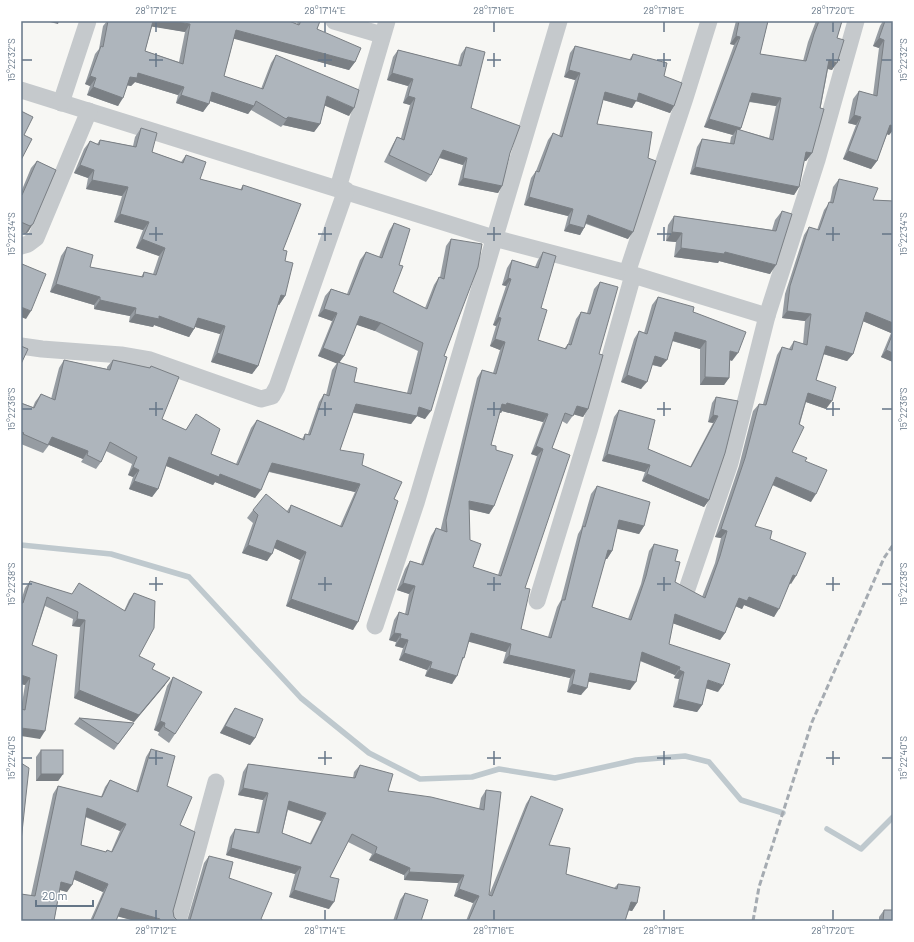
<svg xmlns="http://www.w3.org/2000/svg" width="914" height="942" viewBox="0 0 914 942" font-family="Barlow,sans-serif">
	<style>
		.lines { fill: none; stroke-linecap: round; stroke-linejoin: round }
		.stream { stroke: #bfc9ce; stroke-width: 5.5 }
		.street { stroke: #c5c9cc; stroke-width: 17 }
		.rail { stroke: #a5abb1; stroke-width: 3; stroke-dasharray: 6 3; stroke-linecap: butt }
		.wall { fill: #969ca2; fill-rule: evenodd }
		.shaded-wall { fill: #7a7f84 }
		.building { fill: #aeb5bc; stroke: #7a7f84; fill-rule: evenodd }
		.ticks { fill: none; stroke: #657687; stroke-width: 1.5 }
		.neatline { fill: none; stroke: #657687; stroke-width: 1.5 }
		.ticks-label { font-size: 10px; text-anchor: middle; fill: #657687 }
	</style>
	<rect width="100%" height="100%" fill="#f7f7f4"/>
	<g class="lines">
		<g class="stream">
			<path d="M 21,545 L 111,554 L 189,577 L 301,698 L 369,753 L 420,779 L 472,777 L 499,769 L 555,778 L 636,760 L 685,756 L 709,762 L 741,800 L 783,813"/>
			<path d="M 827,829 L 861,849 L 893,817"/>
		</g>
		<g class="street">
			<path d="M 334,21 L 382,35"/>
			<path d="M 21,90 L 494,238 L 627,273 L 767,316"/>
			<path d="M 61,103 L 88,21"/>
			<path d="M 338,188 L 387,21"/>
			<path d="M 21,246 L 28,244 L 36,238 L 89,111"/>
			<path d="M 627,273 L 685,98 L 709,21"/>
			<path d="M 21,346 L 42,349 L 121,355 L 150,360 L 261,399 L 272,396 L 277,387 L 346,190"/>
			<path d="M 687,589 L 730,463 L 767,316 L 817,160 L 856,21"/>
			<path d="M 537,601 L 590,428 L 633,275"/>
			<path d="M 375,626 L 416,503 L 559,21"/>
			<path d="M 178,921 L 216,782"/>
		</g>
		<path class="rail" d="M 753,921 L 759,887 L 812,722 L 884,558 L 893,545"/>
	</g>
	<g class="wall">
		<path d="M 107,21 L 289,21 L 297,24 L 298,21 L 320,21 L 317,29 L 355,62 L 349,70 L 234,38 L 224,76 L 261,89 L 271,63 L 276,55 L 349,116 L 325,105 L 320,124 L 314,132 L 283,125 L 281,127 L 251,110 L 248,114 L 210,101 L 203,112 L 176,103 L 178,95 L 135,82 L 131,86 L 127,85 L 118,106 L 87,95 L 90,86 L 85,84 L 95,54 L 99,49 L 103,26 ZM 152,26 L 185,32 L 179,62 L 145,51 Z"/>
		<path d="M 736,21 L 768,21 L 760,54 L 803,61 L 808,42 L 816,21 L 842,21 L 837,38 L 832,70 L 828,69 L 812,153 L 806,161 L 804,161 L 799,187 L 794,195 L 690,174 L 697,147 L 702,139 L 730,143 L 731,137 L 733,135 L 704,127 L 734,45 L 730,44 ZM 749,102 L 776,106 L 769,138 L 740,130 L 741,128 Z"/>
		<path d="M 883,21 L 893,21 L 893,130 L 889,135 L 887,134 L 877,161 L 871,169 L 843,159 L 856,125 L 848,123 L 853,99 L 859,91 L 873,95 L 879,48 L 873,46 L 880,26 Z"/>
		<path d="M 575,46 L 629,60 L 633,54 L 664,76 L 674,106 L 670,113 L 636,101 L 632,108 L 603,100 L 597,124 L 628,239 L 586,224 L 580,235 L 564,231 L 568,216 L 524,205 L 531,178 L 536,171 L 548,140 L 553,133 L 559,136 L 575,80 L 564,77 L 570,53 Z"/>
		<path d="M 466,47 L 471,108 L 510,153 L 502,186 L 498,193 L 458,185 L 463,165 L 439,158 L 431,175 L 426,182 L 384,162 L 393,144 L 397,137 L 401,138 L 410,105 L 403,103 L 408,86 L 387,80 L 393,57 L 398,50 L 458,65 L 461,54 Z"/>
		<path d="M 141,128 L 152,152 L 181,162 L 186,155 L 200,179 L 240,190 L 243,185 L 283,250 L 285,261 L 285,296 L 279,305 L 278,304 L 258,366 L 252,374 L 211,362 L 220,334 L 195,327 L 189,337 L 154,325 L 153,327 L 129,322 L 130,316 L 94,309 L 94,305 L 50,292 L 61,256 L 67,247 L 90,267 L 141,277 L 144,272 L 153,274 L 159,256 L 136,248 L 143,230 L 114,222 L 122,196 L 86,189 L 88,178 L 74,173 L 84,149 L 90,141 L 97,144 L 100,140 L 133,146 L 135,137 Z"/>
		<path d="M 37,161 L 56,170 L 28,232 L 25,234 L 21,232 L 21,192 L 31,168 Z"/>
		<path d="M 839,179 L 873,200 L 893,201 L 893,362 L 881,357 L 891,333 L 863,321 L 853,354 L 847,361 L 823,354 L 816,380 L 826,409 L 806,402 L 792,452 L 805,461 L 811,502 L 772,485 L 755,526 L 770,539 L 791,584 L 790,583 L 774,617 L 744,605 L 742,609 L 735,606 L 725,633 L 720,640 L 673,623 L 669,644 L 718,692 L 706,688 L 702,705 L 697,712 L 673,707 L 679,679 L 674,678 L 675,675 L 640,661 L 630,690 L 588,681 L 581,695 L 567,692 L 570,678 L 503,663 L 506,652 L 469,641 L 464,658 L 461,662 L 452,684 L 425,676 L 427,670 L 399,660 L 403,648 L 395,646 L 396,642 L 389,640 L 394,620 L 399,612 L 405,614 L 409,594 L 397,590 L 405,569 L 410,561 L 421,564 L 431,536 L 436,528 L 441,530 L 441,528 L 477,378 L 482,370 L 493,373 L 500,350 L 490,346 L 496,326 L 493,325 L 506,286 L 502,285 L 507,268 L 512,260 L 535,267 L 538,260 L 543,252 L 541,308 L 538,340 L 564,349 L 568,344 L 576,319 L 581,312 L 587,313 L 594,289 L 600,282 L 599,354 L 588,409 L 583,417 L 574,414 L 567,424 L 562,421 L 552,448 L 525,588 L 521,629 L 548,637 L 557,607 L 561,600 L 578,534 L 581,529 L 591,494 L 597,486 L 644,526 L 639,534 L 617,528 L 612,551 L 607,559 L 605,559 L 592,607 L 628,619 L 641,584 L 649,551 L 654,544 L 675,561 L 675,582 L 702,597 L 715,563 L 721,538 L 715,537 L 739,466 L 753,411 L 759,404 L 763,404 L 777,355 L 782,347 L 789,349 L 794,341 L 803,344 L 805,321 L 782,318 L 785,294 L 804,235 L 809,227 L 817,230 L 824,210 L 830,202 L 833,187 ZM 502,411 L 543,422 L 531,454 L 537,456 L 498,575 L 473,567 L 470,540 L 469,509 L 489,514 L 494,506 L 496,450 L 491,445 L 500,412 L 501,413 Z"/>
		<path d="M 782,211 L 770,274 L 719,261 L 718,263 L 674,257 L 676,242 L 666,241 L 668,225 L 674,216 L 772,230 L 775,220 Z"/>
		<path d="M 394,223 L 399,265 L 393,292 L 425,308 L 434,285 L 439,277 L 440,277 L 446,246 L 451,239 L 444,356 L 425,419 L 417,416 L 411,424 L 353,412 L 340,450 L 362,465 L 394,499 L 353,630 L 286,606 L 300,560 L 274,548 L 267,561 L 242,553 L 253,523 L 247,518 L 253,510 L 287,511 L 291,505 L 340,526 L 355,492 L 269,472 L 255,498 L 215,482 L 213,485 L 166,466 L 158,489 L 152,497 L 129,489 L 133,477 L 128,475 L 132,464 L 106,451 L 101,462 L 96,469 L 81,462 L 83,459 L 49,445 L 43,453 L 21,444 L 21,403 L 33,407 L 35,402 L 41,394 L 51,399 L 59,368 L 64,360 L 107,369 L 107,367 L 113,360 L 150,368 L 151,366 L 162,419 L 186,430 L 196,414 L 211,454 L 236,464 L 251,428 L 257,420 L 302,439 L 305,434 L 308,434 L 319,402 L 324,394 L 326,395 L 332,370 L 337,363 L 318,356 L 332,321 L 318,316 L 325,296 L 331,289 L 347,294 L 360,260 L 366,252 L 379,257 L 389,231 ZM 356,324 L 375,331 L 418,351 L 407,393 L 354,382 L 339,363 L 344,356 Z"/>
		<path d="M 658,297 L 693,312 L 732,361 L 730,360 L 729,378 L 724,385 L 700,385 L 700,349 L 672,341 L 661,367 L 652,365 L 641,389 L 621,382 L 634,339 L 639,331 L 644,333 L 652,305 Z"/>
		<path d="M 716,397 L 738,401 L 709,500 L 704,507 L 642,481 L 645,472 L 602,461 L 614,417 L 619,410 L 648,449 L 690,467 L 713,423 L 708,422 L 712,403 Z"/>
		<path d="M 30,581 L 124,611 L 129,600 L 134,593 L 139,656 L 152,669 L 165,685 L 134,722 L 74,698 L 80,627 L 72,626 L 73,619 L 45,606 L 32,645 L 40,739 L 21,709 L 25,685 L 21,684 L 21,601 L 25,588 Z"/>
		<path d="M 173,677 L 175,734 L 169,743 L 158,735 L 159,732 L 154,730 L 167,686 Z"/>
		<path d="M 235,708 L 255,738 L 250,745 L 220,733 L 230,715 Z"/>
		<path d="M 79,718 L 134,723 L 114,750 L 74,724 Z"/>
		<path d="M 151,749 L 167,786 L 180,825 L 173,911 L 174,917 L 178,921 L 135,921 L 118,916 L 116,921 L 90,921 L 103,892 L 73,879 L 67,892 L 60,890 L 54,921 L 31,895 L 53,794 L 58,786 L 101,797 L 105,787 L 110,780 L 136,791 L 146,757 ZM 85,817 L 120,831 L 111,852 L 107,850 L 106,852 L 81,845 Z"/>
		<path d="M 41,750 L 63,774 L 58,781 L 36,781 L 36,757 Z"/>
		<path d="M 248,764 L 353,778 L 354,772 L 360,765 L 388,791 L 479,809 L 481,798 L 486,790 L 489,895 L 526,804 L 531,796 L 549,845 L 566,874 L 614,888 L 618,884 L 637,903 L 632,911 L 629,910 L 625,921 L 466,921 L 473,903 L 454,896 L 458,883 L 404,880 L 404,875 L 369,860 L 372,854 L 348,842 L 330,877 L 329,909 L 289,897 L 295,874 L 226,855 L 230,837 L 235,829 L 256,832 L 263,800 L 238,795 L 243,772 ZM 288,810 L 321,821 L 310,843 L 282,833 Z"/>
		<path d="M 209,856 L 229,878 L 261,919 L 264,921 L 187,921 L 204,863 Z"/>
		<path d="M 405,893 L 421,921 L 393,921 L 400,900 Z"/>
		<path d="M 884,910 L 893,921 L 879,921 L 879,917 Z"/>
	</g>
	<g class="shaded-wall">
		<path d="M 46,21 L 59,21 L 58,24 Z"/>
		<path d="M 152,21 L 171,21 L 190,24 L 185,32 L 148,26 Z"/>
		<path d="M 236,30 L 355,62 L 349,70 L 231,38 Z"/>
		<path d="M 736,36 L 740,37 L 734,45 L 730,44 Z"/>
		<path d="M 879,38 L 884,40 L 879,48 L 873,46 Z"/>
		<path d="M 829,60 L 837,63 L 832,70 L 824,68 Z"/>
		<path d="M 569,70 L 580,73 L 575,80 L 564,77 Z"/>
		<path d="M 138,73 L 184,87 L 178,95 L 135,82 L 131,86 L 125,85 L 130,77 Z"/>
		<path d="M 392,73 L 413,79 L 408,86 L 387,80 Z"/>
		<path d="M 90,76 L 96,78 L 90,86 L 85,84 Z"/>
		<path d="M 93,87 L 123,98 L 118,106 L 87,95 Z"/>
		<path d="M 212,92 L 254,106 L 248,114 L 207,100 Z"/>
		<path d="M 605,92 L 639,93 L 674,106 L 670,113 L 636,101 L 632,108 L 600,99 Z"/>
		<path d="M 752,93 L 781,98 L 776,106 L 746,101 Z"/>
		<path d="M 181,95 L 209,104 L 203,112 L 176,103 Z"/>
		<path d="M 327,96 L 354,108 L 349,116 L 321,104 Z"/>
		<path d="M 408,96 L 415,98 L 410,105 L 403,103 Z"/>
		<path d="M 854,115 L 861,117 L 856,125 L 848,123 Z"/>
		<path d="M 288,117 L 320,124 L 314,132 L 283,125 Z"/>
		<path d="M 709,119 L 741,128 L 736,136 L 737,129 L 733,135 L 704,127 Z"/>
		<path d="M 890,125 L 893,126 L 893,130 L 889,135 L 884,133 Z"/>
		<path d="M 443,150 L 467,158 L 463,165 L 438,157 Z"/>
		<path d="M 848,151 L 877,161 L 871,169 L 843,159 Z"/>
		<path d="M 806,152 L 812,153 L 806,161 L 800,160 Z"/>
		<path d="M 80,165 L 94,170 L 88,178 L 74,173 Z"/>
		<path d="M 695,167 L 799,187 L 794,195 L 690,174 Z"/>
		<path d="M 463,178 L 502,186 L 498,193 L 458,185 Z"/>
		<path d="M 92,180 L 128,187 L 122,196 L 86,189 Z"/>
		<path d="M 529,197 L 573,209 L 568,216 L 524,205 Z"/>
		<path d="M 120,214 L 149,222 L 143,230 L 114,222 Z"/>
		<path d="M 588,215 L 633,232 L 628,239 L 583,222 Z"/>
		<path d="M 33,224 L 28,232 L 25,234 L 30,226 Z"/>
		<path d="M 569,224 L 584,228 L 580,235 L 564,231 Z"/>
		<path d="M 672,232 L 682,233 L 676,242 L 666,241 Z"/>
		<path d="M 142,239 L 165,248 L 159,256 L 136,248 Z"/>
		<path d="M 681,248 L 725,252 L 776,265 L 770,274 L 719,261 L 718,263 L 674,257 Z"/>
		<path d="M 508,278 L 511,279 L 506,286 L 502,285 Z"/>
		<path d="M 56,284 L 100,297 L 94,305 L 50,292 Z"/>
		<path d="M 281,295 L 285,296 L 279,305 L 275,303 Z"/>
		<path d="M 100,300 L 136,308 L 130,316 L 94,309 Z"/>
		<path d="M 21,307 L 31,311 L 26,319 L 21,317 Z"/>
		<path d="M 324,309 L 337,313 L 332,321 L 318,316 Z"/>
		<path d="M 787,311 L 811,314 L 805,321 L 782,318 Z"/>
		<path d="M 866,312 L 893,323 L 893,330 L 891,333 L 860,320 Z"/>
		<path d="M 135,314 L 159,316 L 194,329 L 189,337 L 154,325 L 153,327 L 129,322 Z"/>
		<path d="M 360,316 L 381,323 L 375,331 L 354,324 Z"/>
		<path d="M 498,317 L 501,318 L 496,326 L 493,325 Z"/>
		<path d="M 198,318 L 225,326 L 220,334 L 192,326 Z"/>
		<path d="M 675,332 L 706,341 L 700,349 L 670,340 Z"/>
		<path d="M 495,339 L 505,342 L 500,350 L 490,346 Z"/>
		<path d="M 826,346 L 853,354 L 847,361 L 820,353 Z"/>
		<path d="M 323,348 L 344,356 L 338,364 L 318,356 Z"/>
		<path d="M 886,350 L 893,353 L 893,362 L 881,357 Z"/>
		<path d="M 730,351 L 738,353 L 732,361 L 725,358 Z"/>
		<path d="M 217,353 L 258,366 L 252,374 L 211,362 Z"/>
		<path d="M 655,356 L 667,360 L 661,367 L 650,364 Z"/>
		<path d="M 627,375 L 647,382 L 641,389 L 621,382 Z"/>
		<path d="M 705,377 L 729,378 L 724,385 L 700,385 Z"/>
		<path d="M 808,393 L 832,401 L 826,409 L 803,401 Z"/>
		<path d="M 507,403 L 548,414 L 543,422 L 502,411 L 501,413 L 497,412 L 502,404 Z"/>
		<path d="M 356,404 L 417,416 L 411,424 L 350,412 Z"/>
		<path d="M 577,406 L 588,409 L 583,417 L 572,414 Z"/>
		<path d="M 419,407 L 431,411 L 425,419 L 414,415 Z"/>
		<path d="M 713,415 L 718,416 L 713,423 L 708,422 Z"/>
		<path d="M 52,437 L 88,451 L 83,459 L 47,444 Z"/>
		<path d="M 536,446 L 543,449 L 537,456 L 531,454 Z"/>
		<path d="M 607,454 L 650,465 L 645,472 L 602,461 Z"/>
		<path d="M 169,457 L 220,474 L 261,490 L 255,498 L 215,482 L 213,485 L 164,465 Z"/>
		<path d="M 272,463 L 360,484 L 355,492 L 267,471 Z"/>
		<path d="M 133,467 L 139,470 L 133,477 L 128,475 Z"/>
		<path d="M 647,474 L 709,500 L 704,507 L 642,481 Z"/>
		<path d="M 776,477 L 816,494 L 811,502 L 771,484 Z"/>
		<path d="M 134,481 L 158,489 L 152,497 L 129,489 Z"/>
		<path d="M 469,501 L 494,506 L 489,514 L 463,508 Z"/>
		<path d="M 619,520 L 644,526 L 639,534 L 614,528 Z"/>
		<path d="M 721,529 L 727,531 L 721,538 L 715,537 Z"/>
		<path d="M 277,540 L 306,552 L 300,560 L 272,547 Z"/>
		<path d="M 248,545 L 272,554 L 267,561 L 242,553 Z"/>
		<path d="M 608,550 L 612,551 L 607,559 L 602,558 Z"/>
		<path d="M 793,575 L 796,576 L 791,584 L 788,582 Z"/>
		<path d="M 403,583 L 415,586 L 409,594 L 397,590 Z"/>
		<path d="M 749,597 L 779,609 L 774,617 L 744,605 L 742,609 L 733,605 L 739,598 Z"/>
		<path d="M 291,599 L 358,622 L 353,630 L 286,606 Z"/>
		<path d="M 675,614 L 725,633 L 720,640 L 669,622 Z"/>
		<path d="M 77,619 L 85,620 L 80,627 L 72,626 Z"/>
		<path d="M 394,633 L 401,634 L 396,642 L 389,640 Z"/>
		<path d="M 471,633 L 511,644 L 506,652 L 466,641 Z"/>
		<path d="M 400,638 L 408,640 L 403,648 L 395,646 Z"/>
		<path d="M 642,652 L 680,667 L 675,675 L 636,659 Z"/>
		<path d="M 404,653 L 432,662 L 427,670 L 399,660 Z"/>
		<path d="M 509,655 L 575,670 L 570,678 L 503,663 Z"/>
		<path d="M 430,668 L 457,676 L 452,684 L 425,676 Z"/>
		<path d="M 679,670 L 684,672 L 679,679 L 674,678 Z"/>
		<path d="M 590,673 L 636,682 L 630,690 L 585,681 Z"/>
		<path d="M 21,675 L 30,678 L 25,685 L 21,684 Z"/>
		<path d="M 170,678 L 165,685 L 134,722 L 74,698 L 79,690 Z"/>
		<path d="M 708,680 L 723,685 L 718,692 L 702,687 Z"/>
		<path d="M 572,684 L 587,688 L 581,695 L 567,692 Z"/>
		<path d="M 678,699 L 702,705 L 697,712 L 673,707 Z"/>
		<path d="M 160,721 L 165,723 L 159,732 L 154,730 Z"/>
		<path d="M 225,726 L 255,738 L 250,745 L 220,733 Z"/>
		<path d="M 21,728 L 45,731 L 40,739 L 21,736 Z"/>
		<path d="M 41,774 L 63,774 L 58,781 L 36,781 Z"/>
		<path d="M 243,788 L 268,793 L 263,800 L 238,795 Z"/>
		<path d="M 289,801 L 326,813 L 321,821 L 284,808 Z"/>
		<path d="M 87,808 L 126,824 L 120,831 L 82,815 Z"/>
		<path d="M 231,848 L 301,867 L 295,874 L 226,855 Z"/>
		<path d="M 375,853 L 410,868 L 404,875 L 369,860 Z"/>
		<path d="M 76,871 L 108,884 L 103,892 L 71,878 Z"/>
		<path d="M 409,872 L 464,875 L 458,883 L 404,880 Z"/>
		<path d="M 61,882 L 72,885 L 67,892 L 56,889 Z"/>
		<path d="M 459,889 L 479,896 L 473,903 L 454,896 Z"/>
		<path d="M 294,890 L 334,902 L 329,909 L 289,897 Z"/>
		<path d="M 631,902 L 637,903 L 632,911 L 626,910 Z"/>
		<path d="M 121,908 L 160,919 L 159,921 L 135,921 L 116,916 Z"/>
	</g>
	<g class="building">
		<path d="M 108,21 L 153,21 L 145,51 L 183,64 L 190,24 L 171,21 L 289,21 L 299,25 L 301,21 L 320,21 L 317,29 L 361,48 L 355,62 L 236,30 L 224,76 L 263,89 L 276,55 L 359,90 L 354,108 L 327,96 L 320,124 L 288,117 L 286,119 L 256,101 L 254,106 L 212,92 L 209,104 L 181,95 L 184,87 L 138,73 L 137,78 L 130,77 L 123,98 L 93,87 L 96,78 L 90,76 L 101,46 L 103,47 Z"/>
		<path d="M 739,21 L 768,21 L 760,54 L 806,61 L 814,34 L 819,21 L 842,21 L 837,38 L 844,40 L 837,63 L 829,60 L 820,108 L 824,109 L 812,153 L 806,152 L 799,187 L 695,167 L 702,139 L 734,144 L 737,129 L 773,140 L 781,98 L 752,93 L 741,128 L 709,119 L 740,37 L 736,36 Z"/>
		<path d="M 885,21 L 893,21 L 893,126 L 890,125 L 877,161 L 848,151 L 861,117 L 854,115 L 859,91 L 877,96 L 884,40 L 879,38 Z"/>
		<path d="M 575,46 L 631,60 L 633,54 L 667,63 L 664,76 L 682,83 L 674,106 L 639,93 L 637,101 L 605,92 L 597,124 L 652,132 L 648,158 L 656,161 L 633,232 L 588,215 L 584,228 L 569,224 L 573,209 L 529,197 L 536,171 L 539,172 L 553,133 L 562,137 L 580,73 L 569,70 Z"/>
		<path d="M 466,47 L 485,52 L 471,108 L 520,126 L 510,153 L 502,186 L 463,178 L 467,158 L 443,150 L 431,175 L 389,155 L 397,137 L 404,140 L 415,98 L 408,96 L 413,79 L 392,73 L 398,50 L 461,66 Z"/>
		<path d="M 21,111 L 33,117 L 24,135 L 32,139 L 21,160 Z"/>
		<path d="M 141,128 L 157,133 L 152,152 L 183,163 L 186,155 L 206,162 L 200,179 L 242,190 L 243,185 L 301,204 L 283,250 L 287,251 L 285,261 L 293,263 L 285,296 L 281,295 L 258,366 L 217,353 L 225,326 L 198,318 L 194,329 L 159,316 L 159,319 L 135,314 L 136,308 L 100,300 L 100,297 L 56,284 L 67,247 L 93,255 L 90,267 L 143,277 L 144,272 L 156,275 L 165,248 L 142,239 L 149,222 L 120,214 L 128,187 L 92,180 L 94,170 L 80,165 L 90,141 L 99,145 L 100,140 L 136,147 Z"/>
		<path d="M 37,161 L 56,170 L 33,224 L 30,226 L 21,222 L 21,195 L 22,195 Z"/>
		<path d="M 839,179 L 878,188 L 873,200 L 893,201 L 893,323 L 866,312 L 853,354 L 826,346 L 816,380 L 836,387 L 832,401 L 808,393 L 799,424 L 804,427 L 792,452 L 807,458 L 805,461 L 827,470 L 816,494 L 776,477 L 755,526 L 772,531 L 770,539 L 806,553 L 796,576 L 793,575 L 779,609 L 749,597 L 747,601 L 739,598 L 725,633 L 675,614 L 669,644 L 730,664 L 723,685 L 708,680 L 702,705 L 678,699 L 684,672 L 679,670 L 680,667 L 642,652 L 636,682 L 590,673 L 587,688 L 572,684 L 575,670 L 509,655 L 511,644 L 471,633 L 464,658 L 463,657 L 457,676 L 430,668 L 432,662 L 404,653 L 408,640 L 400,638 L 401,634 L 394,633 L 399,612 L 408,615 L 415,586 L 403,583 L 410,561 L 423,565 L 436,528 L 447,532 L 446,520 L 482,370 L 496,374 L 505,342 L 495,339 L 501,318 L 498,317 L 511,279 L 508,278 L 512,260 L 538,268 L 543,252 L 556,256 L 541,308 L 547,310 L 538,340 L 566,349 L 568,344 L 571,345 L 581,312 L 590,314 L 600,282 L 618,287 L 599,354 L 603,355 L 588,409 L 577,406 L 573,416 L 565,413 L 552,448 L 570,455 L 525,588 L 530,589 L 521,629 L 551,638 L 562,600 L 565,600 L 583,526 L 585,527 L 597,486 L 650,502 L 644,526 L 619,520 L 612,551 L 608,550 L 592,607 L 631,620 L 646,576 L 654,544 L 678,550 L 675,561 L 680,562 L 675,582 L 705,598 L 720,556 L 727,531 L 721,529 L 745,458 L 759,404 L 766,405 L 782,347 L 792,350 L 794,341 L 807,345 L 811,314 L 787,311 L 790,286 L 809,227 L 819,230 L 829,202 L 833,203 ZM 507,403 L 548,414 L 536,446 L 543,449 L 501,576 L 473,567 L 481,544 L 470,540 L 469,501 L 494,506 L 513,455 L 496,450 L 496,446 L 491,445 L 502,404 L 506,405 Z"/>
		<path d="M 782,211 L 792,214 L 776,265 L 725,252 L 724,254 L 681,248 L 682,233 L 672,232 L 674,216 L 776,231 Z"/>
		<path d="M 394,223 L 410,229 L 399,265 L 403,266 L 393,292 L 427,309 L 439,277 L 444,279 L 451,239 L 482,244 L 478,267 L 444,356 L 447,357 L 431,411 L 419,407 L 417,416 L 356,404 L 340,450 L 364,454 L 362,465 L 402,482 L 394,499 L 398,501 L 358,622 L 291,599 L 306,552 L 277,540 L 272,554 L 248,545 L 258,515 L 253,510 L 266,494 L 289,513 L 291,505 L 342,527 L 360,484 L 272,463 L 261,490 L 220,474 L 219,477 L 169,457 L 158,489 L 134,481 L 139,470 L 133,467 L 137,457 L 110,442 L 101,462 L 87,455 L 88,451 L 52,437 L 48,445 L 23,434 L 24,433 L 21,432 L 21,403 L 34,408 L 41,394 L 55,400 L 64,360 L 110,370 L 113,360 L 150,368 L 151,366 L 179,377 L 162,419 L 186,430 L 196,414 L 220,429 L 211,454 L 238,465 L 257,420 L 304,440 L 305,434 L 310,435 L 324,394 L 329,396 L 338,362 L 357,368 L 354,382 L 411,394 L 423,343 L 381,323 L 360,316 L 344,356 L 323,348 L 337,313 L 324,309 L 331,289 L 349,295 L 366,252 L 382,258 Z"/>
		<path d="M 22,264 L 46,274 L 31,311 L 21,307 L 21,266 Z"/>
		<path d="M 658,297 L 694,307 L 693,312 L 696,313 L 746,332 L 738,353 L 730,351 L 729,378 L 705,377 L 706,341 L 675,332 L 667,360 L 655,356 L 647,382 L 627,375 L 639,331 L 647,334 Z"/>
		<path d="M 893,333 L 893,353 L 886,350 Z"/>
		<path d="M 21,346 L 28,349 L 21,364 Z"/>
		<path d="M 716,397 L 738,401 L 725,453 L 709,500 L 647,474 L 650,465 L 607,454 L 619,410 L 655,420 L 648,449 L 691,467 L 718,416 L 713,415 Z"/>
		<path d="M 30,581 L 72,594 L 79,583 L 125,611 L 134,593 L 155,601 L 154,628 L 139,656 L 155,664 L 152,669 L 170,678 L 139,715 L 79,690 L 85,620 L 77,619 L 78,612 L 47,597 L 32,645 L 57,655 L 45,731 L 21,728 L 21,709 L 25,710 L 30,678 L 21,675 L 21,603 L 23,603 Z"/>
		<path d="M 173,677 L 202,692 L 175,734 L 164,727 L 165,723 L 160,721 Z"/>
		<path d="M 235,708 L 263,719 L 255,738 L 225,726 Z"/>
		<path d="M 79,718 L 134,723 L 118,744 Z"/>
		<path d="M 151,749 L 175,756 L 167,786 L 192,797 L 180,825 L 195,832 L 173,911 L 174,917 L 178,921 L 160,921 L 160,919 L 121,908 L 116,921 L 92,921 L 108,884 L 76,871 L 72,885 L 61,882 L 54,921 L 21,921 L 21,894 L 35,896 L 58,786 L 102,797 L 110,780 L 138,792 ZM 87,808 L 126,824 L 112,852 L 107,850 L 106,852 L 81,845 Z"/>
		<rect x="41" y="750" width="22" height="24"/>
		<path d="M 21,763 L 29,768 L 21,841 Z"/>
		<path d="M 248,764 L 355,778 L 360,765 L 393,774 L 388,791 L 431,797 L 484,810 L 486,790 L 501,792 L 489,895 L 492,896 L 531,796 L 563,809 L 549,845 L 570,848 L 566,874 L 617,889 L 618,884 L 640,887 L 637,903 L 631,902 L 625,921 L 468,921 L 479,896 L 459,889 L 464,875 L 409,872 L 410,868 L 375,853 L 377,847 L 352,834 L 330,877 L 339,879 L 334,902 L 294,890 L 301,867 L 231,848 L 235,829 L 259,833 L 268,793 L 243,788 ZM 289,801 L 326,813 L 311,844 L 282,833 Z"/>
		<path d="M 209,856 L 233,862 L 229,878 L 272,893 L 261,919 L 264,921 L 189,921 L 190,920 Z"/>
		<path d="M 405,893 L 428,900 L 421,921 L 396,921 Z"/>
		<path d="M 884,910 L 893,910 L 893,921 L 883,921 Z"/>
	</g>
	<path class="ticks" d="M 156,22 L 156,32M 325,22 L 325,32M 494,22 L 494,32M 664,22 L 664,32M 833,22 L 833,32M 156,53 L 156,67M 325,53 L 325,67M 494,53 L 494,67M 664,53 L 664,67M 833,53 L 833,67M 22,60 L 32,60M 149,60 L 163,60M 318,60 L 332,60M 487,60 L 501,60M 657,60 L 671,60M 826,60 L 840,60M 882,60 L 892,60M 156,227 L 156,241M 325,227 L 325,241M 494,227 L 494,241M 664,227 L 664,241M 833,227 L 833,241M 22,234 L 32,234M 149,234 L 163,234M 318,234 L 332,234M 487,234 L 501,234M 657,234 L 671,234M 826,234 L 840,234M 882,234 L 892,234M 156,402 L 156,416M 325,402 L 325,416M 494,402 L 494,416M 664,402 L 664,416M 833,402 L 833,416M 22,409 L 32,409M 149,409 L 163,409M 318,409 L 332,409M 487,409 L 501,409M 657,409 L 671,409M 826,409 L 840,409M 882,409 L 892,409M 156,577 L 156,591M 325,577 L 325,591M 494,577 L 494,591M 664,577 L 664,591M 833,577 L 833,591M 22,584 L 32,584M 149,584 L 163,584M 318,584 L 332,584M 487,584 L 501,584M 657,584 L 671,584M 826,584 L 840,584M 882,584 L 892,584M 156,751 L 156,765M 325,751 L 325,765M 494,751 L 494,765M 664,751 L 664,765M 833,751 L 833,765M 22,758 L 32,758M 149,758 L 163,758M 318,758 L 332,758M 487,758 L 501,758M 657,758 L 671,758M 826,758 L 840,758M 882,758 L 892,758M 156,910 L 156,920M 325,910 L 325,920M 494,910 L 494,920M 664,910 L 664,920M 833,910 L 833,920"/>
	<rect width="914" height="942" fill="none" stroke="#ffffff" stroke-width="44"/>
	<path d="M36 900v6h57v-6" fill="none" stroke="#657687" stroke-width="2"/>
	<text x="42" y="900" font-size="12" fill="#657687" stroke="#ffffff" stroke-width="3" paint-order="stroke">20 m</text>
	<rect x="22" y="22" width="870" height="898" class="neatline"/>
	<g class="ticks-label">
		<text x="156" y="14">28°17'12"E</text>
		<text x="325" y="14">28°17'14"E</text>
		<text x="494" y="14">28°17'16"E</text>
		<text x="664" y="14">28°17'18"E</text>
		<text x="833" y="14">28°17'20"E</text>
		<text transform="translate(11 60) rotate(-90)" y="4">15°22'32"S</text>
		<text transform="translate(903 60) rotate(-90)" y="4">15°22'32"S</text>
		<text transform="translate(11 234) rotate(-90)" y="4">15°22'34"S</text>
		<text transform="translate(903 234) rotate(-90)" y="4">15°22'34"S</text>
		<text transform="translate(11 409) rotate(-90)" y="4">15°22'36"S</text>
		<text transform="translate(903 409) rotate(-90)" y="4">15°22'36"S</text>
		<text transform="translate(11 584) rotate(-90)" y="4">15°22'38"S</text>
		<text transform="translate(903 584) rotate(-90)" y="4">15°22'38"S</text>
		<text transform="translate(11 758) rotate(-90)" y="4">15°22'40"S</text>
		<text transform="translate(903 758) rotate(-90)" y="4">15°22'40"S</text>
		<text x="156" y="934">28°17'12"E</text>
		<text x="325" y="934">28°17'14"E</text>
		<text x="494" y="934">28°17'16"E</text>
		<text x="664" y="934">28°17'18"E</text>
		<text x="833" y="934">28°17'20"E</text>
	</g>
</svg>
